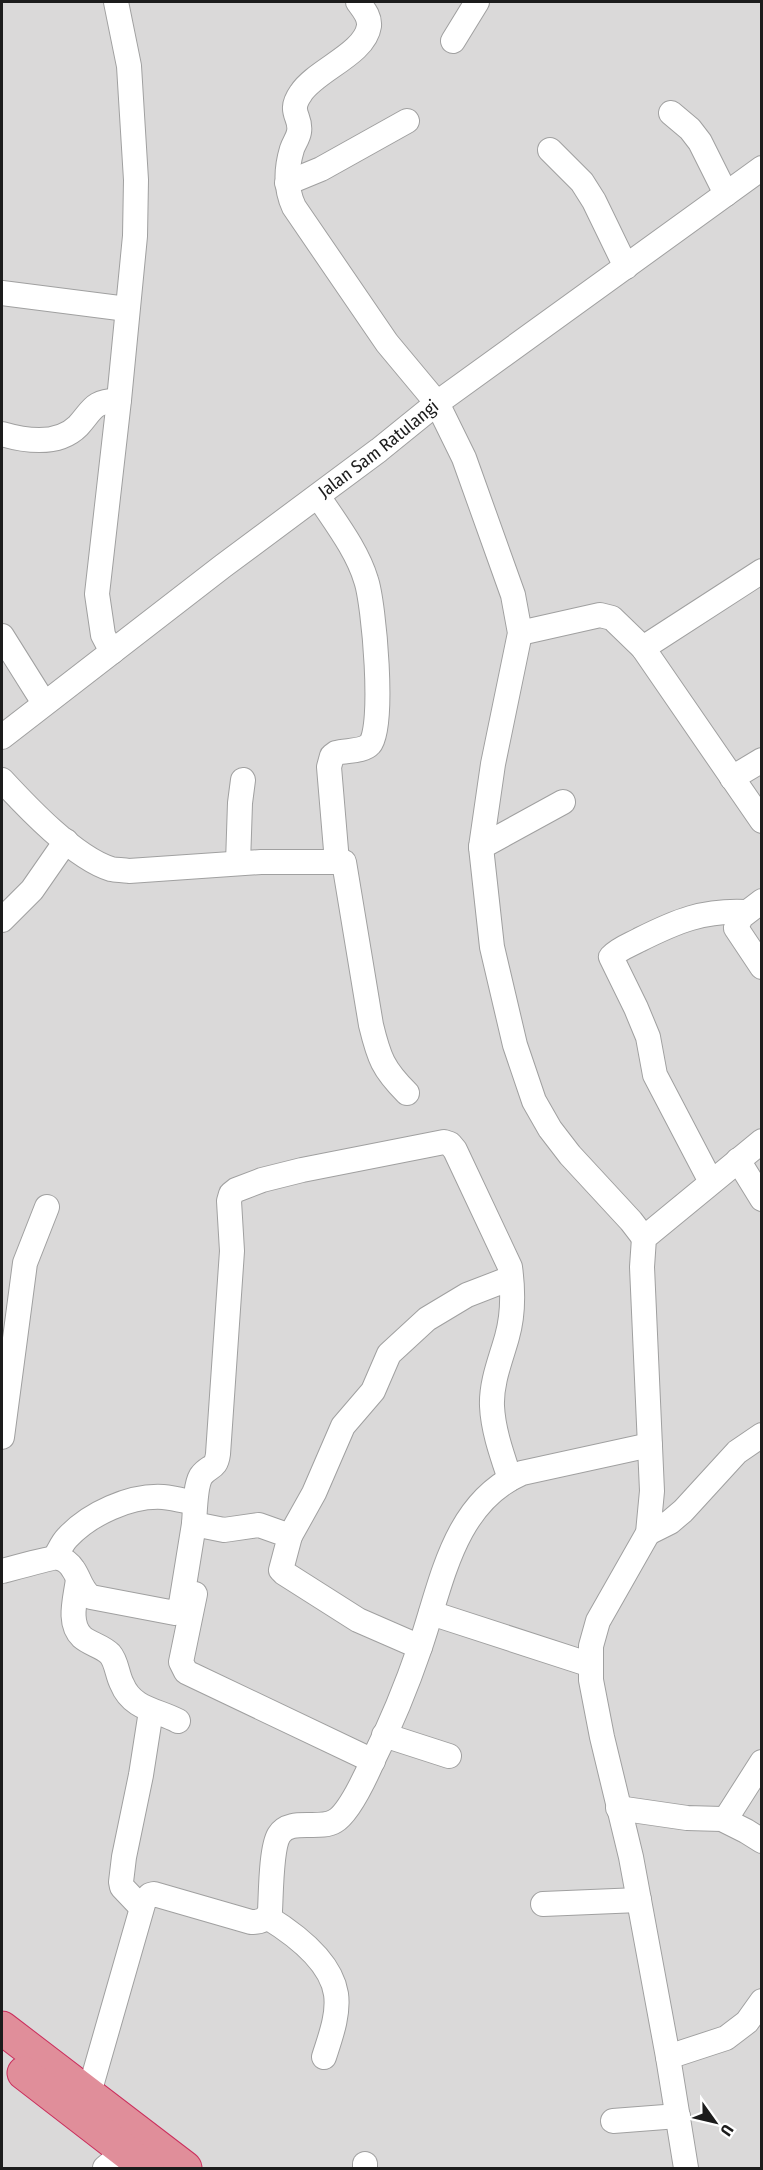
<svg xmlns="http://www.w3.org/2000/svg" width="763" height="2170" viewBox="0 0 763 2170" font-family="'Fira Sans Condensed',sans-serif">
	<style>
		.residential { fill: #dad9d9 }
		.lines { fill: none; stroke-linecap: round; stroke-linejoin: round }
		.minor-casing { stroke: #a0a0a0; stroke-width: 26 }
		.highway-casing { stroke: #cb2f5d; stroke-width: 35 }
		.minor { stroke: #fff; stroke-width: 24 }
		.highway { stroke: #e08e9a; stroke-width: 33 }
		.labels { text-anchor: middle; stroke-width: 4.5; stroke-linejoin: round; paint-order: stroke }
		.street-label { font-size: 18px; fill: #1c1c1c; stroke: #fff }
	</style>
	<rect width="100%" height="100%" fill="#edeae2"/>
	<rect class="residential" x="2" y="2" width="759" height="2166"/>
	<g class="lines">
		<defs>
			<g id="minor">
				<path d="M 358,2 C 363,9 370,16 369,26 C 365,54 316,70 301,93 C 287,113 302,116 299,132 C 298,138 294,143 292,149 C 286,169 285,188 294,207 L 387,343 L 437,403 L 464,458 L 513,595 L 520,633 L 493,764 L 481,847 L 492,947 L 515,1045 L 534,1101 L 550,1129 L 570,1155 L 631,1221 L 644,1238"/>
				<path d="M 453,41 L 477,2"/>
				<path d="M 671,113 L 690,129 L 700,142 L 726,194"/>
				<path d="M 550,150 L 582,182 L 594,201 L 626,267"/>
				<path d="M 287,183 L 321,169 L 407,121"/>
				<path d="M 2,293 L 127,309"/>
				<path d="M 2,434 C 26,441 58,446 78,426 C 94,408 92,402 119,400"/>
				<path d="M 318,496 C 335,522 357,550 366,580 C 374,603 385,728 370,744 C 363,752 346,750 336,753 L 332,756 L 329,767 L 337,862"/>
				<path d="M 520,633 L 600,615 L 612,618 L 643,648 L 762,821"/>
				<path d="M 2,636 L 44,703"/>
				<path d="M 643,648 L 762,571"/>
				<path d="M 112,652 L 103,635 L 97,594 L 119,400 L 135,236 L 136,180 L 129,66 L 116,2"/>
				<path id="s1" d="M 2,737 L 223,566 L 379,450 L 437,403 L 762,168"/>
				<path d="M 732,778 L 762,760"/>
				<path d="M 2,780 C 27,807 75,858 111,869 C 116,870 123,870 129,871 L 261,862 L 344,862 L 371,1025 C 379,1058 383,1069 407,1093"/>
				<path d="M 481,847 L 563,802"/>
				<path d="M 238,863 L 240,803 L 243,780"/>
				<path d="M 762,901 L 741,917 L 736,928 L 762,967"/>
				<path d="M 2,920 L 32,890 L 66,841"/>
				<path d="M 738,1160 L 762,1199"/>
				<path d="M 711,1182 L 655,1075 L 648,1037 L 636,1008 L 611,957 C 618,949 630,945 639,940 C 677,921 703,910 746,912"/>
				<path d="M 2,1437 L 25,1263 L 47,1207"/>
				<path d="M 194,1524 C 195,1512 195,1486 201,1476 C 209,1465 216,1470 218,1454 L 232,1251 L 229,1201 L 231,1194 L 236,1190 L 262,1180 L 302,1170 L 444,1142 L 450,1144 L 455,1150 L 510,1267 C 513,1289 513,1316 507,1337 C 501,1359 491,1382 492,1406 C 493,1430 502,1455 510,1479"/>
				<path d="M 648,1533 L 670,1522 L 683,1511 L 737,1452 L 762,1435"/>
				<path d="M 290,1536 L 314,1493 L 343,1426 L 373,1391 L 389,1354 L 427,1319 L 467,1295 L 511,1278"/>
				<path d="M 55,1557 C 59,1551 62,1543 67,1538 C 89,1514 130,1495 163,1497 C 174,1498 185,1501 195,1503"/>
				<path d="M 2,1571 C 10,1569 54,1557 58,1558 C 64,1559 70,1564 73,1569 C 80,1579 81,1590 91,1597 L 175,1613 L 180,1610 L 181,1604 L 194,1524 L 224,1530 L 259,1525 L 290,1536 L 281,1570 L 284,1573 L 358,1620 L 420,1647"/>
				<path d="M 78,1579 C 76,1597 67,1623 82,1637 C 90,1644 102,1646 110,1654 C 117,1662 117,1675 122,1684 C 132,1709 157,1710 178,1721"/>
				<path d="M 195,1594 L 181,1662 L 186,1672 L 373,1761"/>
				<path d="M 431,1613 L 591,1665"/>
				<path d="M 384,1735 L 449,1756"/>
				<path d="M 618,1808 L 687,1818 L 722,1819 L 746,1831 L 762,1841"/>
				<path d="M 725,1820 L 762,1762"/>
				<path d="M 543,1904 L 639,1900"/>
				<path d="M 141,1907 L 122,1887 L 121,1882 L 124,1857 L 141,1775 L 151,1711"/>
				<path d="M 267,1917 C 293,1933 331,1961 336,1994 C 339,2015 330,2038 324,2057"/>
				<path d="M 668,2057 L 726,2038 L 747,2022 L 762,2001"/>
				<path d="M 89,2093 L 144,1901 L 150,1895 L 154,1894 L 251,1922 C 261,1922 266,1920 270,1911 C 271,1894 271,1848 279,1835 C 290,1817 319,1831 335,1821 C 349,1813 366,1776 373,1760 C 391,1724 407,1685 420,1647 C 442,1583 453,1503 522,1473 L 650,1445"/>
				<path d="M 613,2121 L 678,2116"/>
				<path d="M 105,2168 L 125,2151"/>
				<path d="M 365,2168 L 365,2164"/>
				<path d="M 686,2168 L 668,2057 L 631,1857 L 602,1737 L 591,1680 L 591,1646 L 598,1621 L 648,1533 L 652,1491 L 642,1267 L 644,1238 L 762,1141"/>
			</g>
			<g id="highway">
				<path d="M 2,2028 L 185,2168"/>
				<path d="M 24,2073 L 147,2168"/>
			</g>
		</defs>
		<use href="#minor" class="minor-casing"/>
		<use href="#highway" class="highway-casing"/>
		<use href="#minor" class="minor"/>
		<use href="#highway" class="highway"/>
	</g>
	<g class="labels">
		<g class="street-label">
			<text dy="6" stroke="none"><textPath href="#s1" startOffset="474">Jalan Sam Ratulangi</textPath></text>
		</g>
	</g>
	<rect width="763" height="2170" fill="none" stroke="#1c1c1c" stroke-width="6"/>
	<g transform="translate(715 2122) rotate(124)" stroke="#ffffff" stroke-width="4.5" paint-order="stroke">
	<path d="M0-4.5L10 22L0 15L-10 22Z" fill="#1c1c1c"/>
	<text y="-9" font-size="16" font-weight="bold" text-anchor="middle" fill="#1c1c1c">U</text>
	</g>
</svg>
